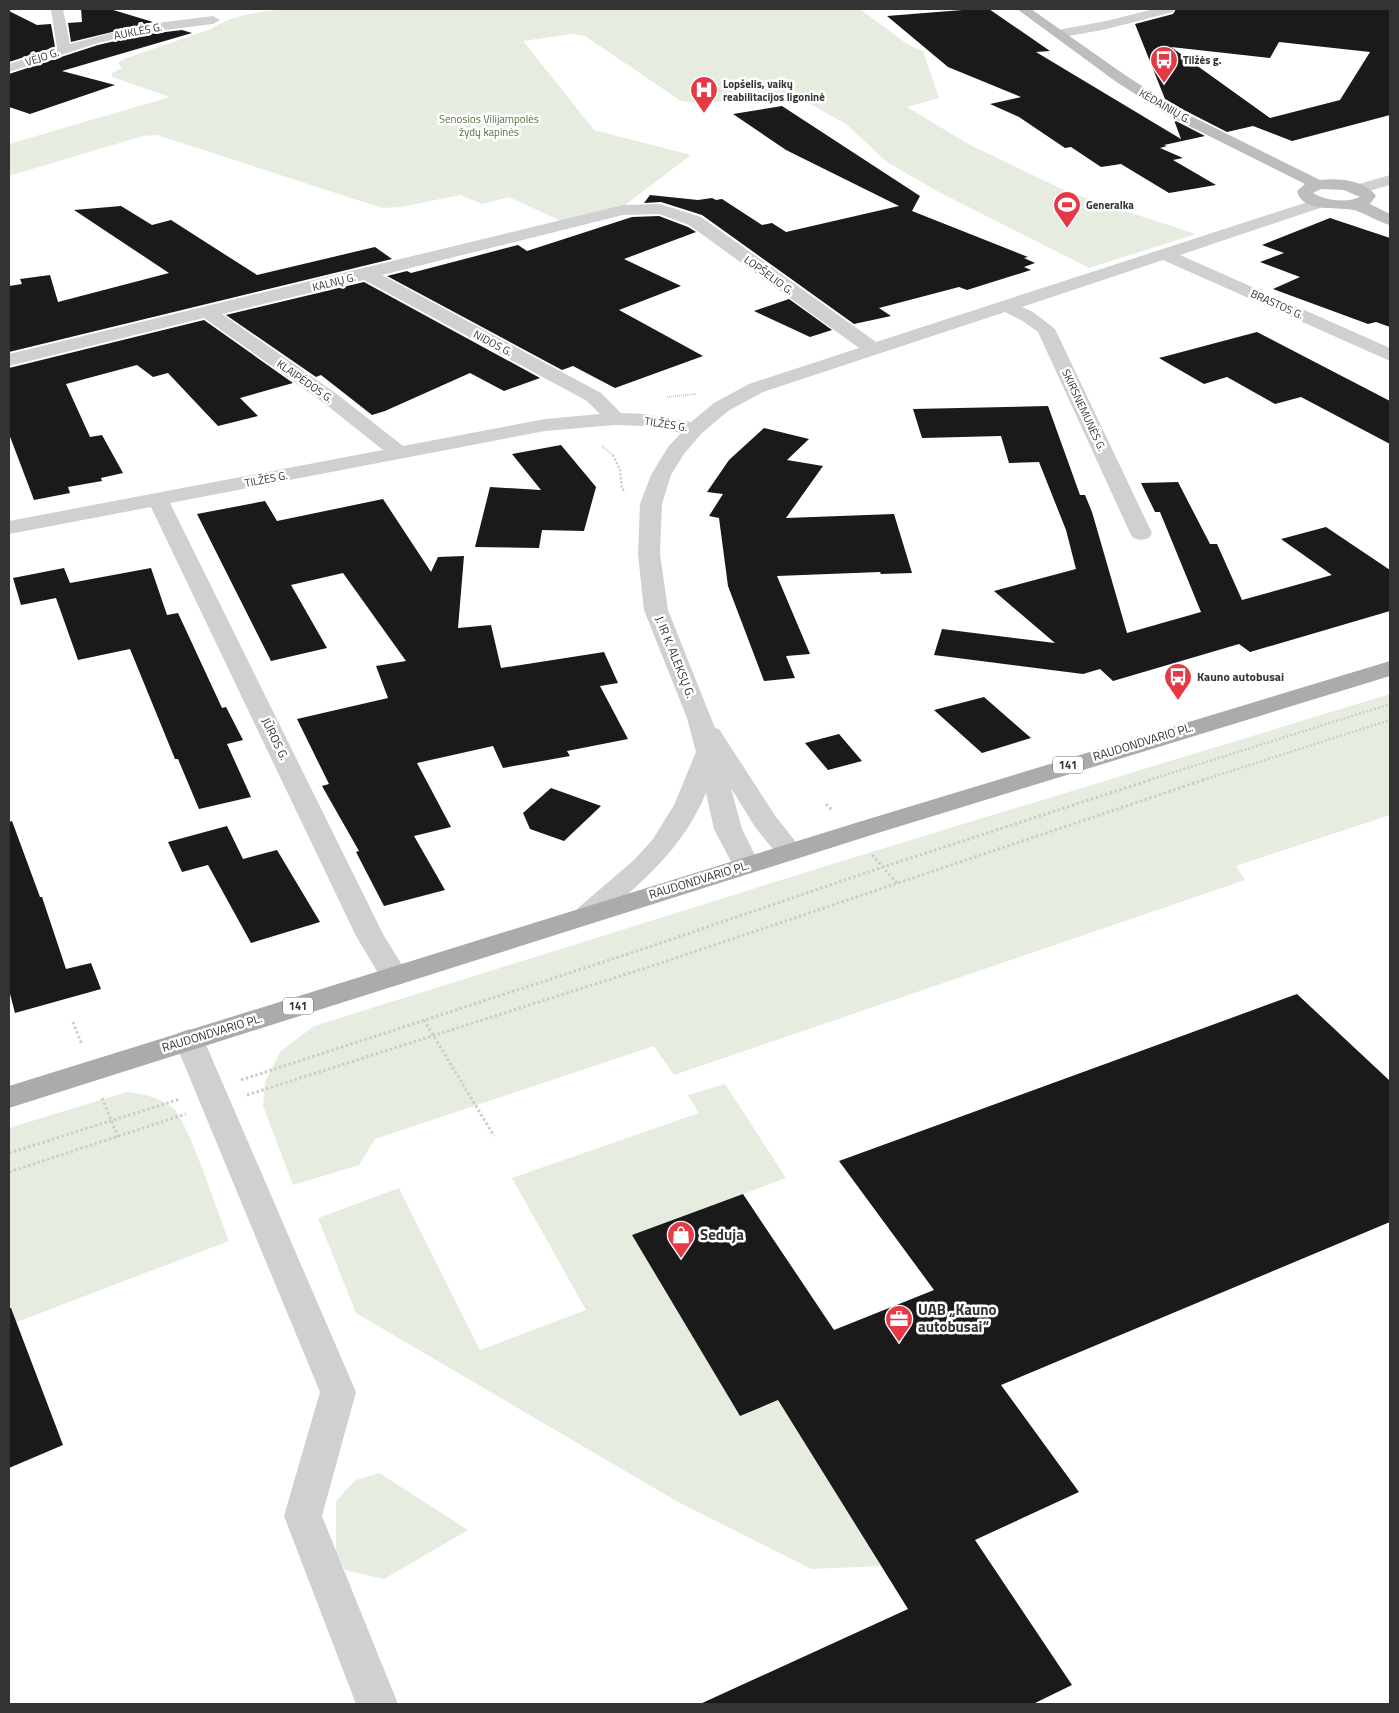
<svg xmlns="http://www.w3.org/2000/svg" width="1399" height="1713" viewBox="0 0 1399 1713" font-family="'Titillium Web',sans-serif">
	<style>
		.green { fill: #e6ecdf }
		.building { fill: #1a1a1a; fill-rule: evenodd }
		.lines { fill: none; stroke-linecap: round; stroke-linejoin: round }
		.path-far2 { stroke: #cdcdcd; stroke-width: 2; stroke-dasharray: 1 1; stroke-linecap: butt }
		.path-far1 { stroke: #cdcdcd; stroke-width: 2.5; stroke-dasharray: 2 2; stroke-linecap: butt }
		.path { stroke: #cdcdcd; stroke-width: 3; stroke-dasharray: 2.5 2.5; stroke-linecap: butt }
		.street { fill: #d0d0d0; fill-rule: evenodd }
		.secondary { fill: #bdbdbd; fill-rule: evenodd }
		.primary { fill: #ababab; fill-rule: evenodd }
		.labels { text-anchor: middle; stroke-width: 5; stroke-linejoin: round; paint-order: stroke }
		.far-street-label { font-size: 11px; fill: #333; stroke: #fff }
		.far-poi-label { font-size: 11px; font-weight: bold; fill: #333; stroke: #fff; text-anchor: start }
		.far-park-label { font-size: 11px; fill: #56703f; stroke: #fff }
		.shield { fill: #fff; stroke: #707070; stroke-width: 1 }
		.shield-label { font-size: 11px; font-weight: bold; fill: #333 }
		.street-label { font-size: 12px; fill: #333; stroke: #fff }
		.poi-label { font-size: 12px; font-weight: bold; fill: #333; stroke: #fff; text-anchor: start }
		.near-poi-label { font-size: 15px; font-weight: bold; fill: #333; stroke: #fff; text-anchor: start }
	</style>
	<rect width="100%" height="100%" fill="#fff"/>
	<g class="green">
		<path d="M 292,9 L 860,9 L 907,44 L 923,51 L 939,98 L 907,107 L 970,145 L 1070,193 L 1196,234 L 1089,268 L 935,190 L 887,162 L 846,124 L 801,99 L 781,95 L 700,104 L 681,101 L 585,36 L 572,34 L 523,41 L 594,130 L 691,155 L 625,205 L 561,221 L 509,197 L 482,204 L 460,195 L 401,207 L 382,208 L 157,135 L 143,136 L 9,176 L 9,144 L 170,97 L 112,77 L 112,73 L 122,68 L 118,63 L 124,59 L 211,29 C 235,13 264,11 292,9 Z"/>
		<path d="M 1390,694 L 1390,815 L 1236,866 L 1245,880 L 674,1075 L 654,1046 L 375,1139 L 359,1165 L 293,1185 L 263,1106 L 265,1082 L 280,1052 L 314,1026 L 842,861 Z"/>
		<path d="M 725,1084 L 786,1178 L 632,1235 L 740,1416 L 778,1400 L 881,1566 L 811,1569 L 678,1502 L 356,1313 L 318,1218 L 399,1188 L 480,1350 L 586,1310 L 512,1178 L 699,1113 L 688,1095 Z"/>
		<path d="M 127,1092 C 144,1094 159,1097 173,1108 C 187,1119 220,1218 229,1241 L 9,1325 L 9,1128 Z"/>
		<path d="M 379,1473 L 468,1530 L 384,1579 L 345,1570 L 336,1551 L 336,1501 L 356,1480 Z"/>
	</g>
	<g class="building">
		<path d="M 81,9 L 110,9 L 153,22 L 71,42 L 68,23 L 82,22 Z"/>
		<path d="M 975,9 L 989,9 L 1050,51 L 1036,52 L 1181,139 L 1174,120 L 1205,136 L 1164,145 L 1167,146 L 1160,148 L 1183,158 L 1173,160 L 1216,185 L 1169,193 L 1121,164 L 1101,167 L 1071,147 L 1065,148 L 1019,117 L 990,104 L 1021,97 L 948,67 L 887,16 Z"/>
		<path d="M 1176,9 L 1390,10 L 1390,115 L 1292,141 L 1253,126 L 1227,132 L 1180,108 L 1165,99 L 1135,24 L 1173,14 ZM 1279,42 L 1370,52 L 1340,100 L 1270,118 L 1171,47 L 1270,58 Z"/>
		<path d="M 9,11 L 37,25 L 51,24 L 55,47 L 9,62 Z"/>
		<path d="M 182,30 L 192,33 L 62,71 L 115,85 L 30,114 L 9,107 L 9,74 L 98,45 L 141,35 Z"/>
		<path d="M 782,106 L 920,196 L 912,211 L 1028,257 L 1024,258 L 1035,263 L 1024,267 L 1031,270 L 967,290 L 959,287 L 879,308 L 891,316 L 854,324 L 702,215 L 661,202 L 644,203 L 650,195 L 698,200 L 712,198 L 716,200 L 722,199 L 762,225 L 772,223 L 786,232 L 899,206 L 786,150 L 733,114 Z"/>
		<path d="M 121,206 L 152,225 L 171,220 L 257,275 L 375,247 L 392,259 L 9,352 L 9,286 L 22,284 L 20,279 L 50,275 L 58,302 L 169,273 L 74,210 Z"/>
		<path d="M 659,216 L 688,227 L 696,232 L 624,259 L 681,286 L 619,310 L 703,356 L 615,388 L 573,366 L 562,370 L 387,276 L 407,271 L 411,273 L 518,245 L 527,251 L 632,217 Z"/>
		<path d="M 1330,218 L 1390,238 L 1390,327 L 1376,322 L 1368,324 L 1273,289 L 1300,277 L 1260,262 L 1284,253 L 1262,245 Z"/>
		<path d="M 364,282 L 540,378 L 504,391 L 470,373 L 385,411 L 372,415 L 321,375 L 316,377 L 226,315 Z"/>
		<path d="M 789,299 L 832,330 L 810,337 L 754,311 Z"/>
		<path d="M 204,320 L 293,383 L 240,398 L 258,416 L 218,426 L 168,373 L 153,377 L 137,365 L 66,384 L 90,437 L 102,435 L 123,473 L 101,478 L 102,481 L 68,487 L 70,493 L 34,500 L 9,434 L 9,368 Z"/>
		<path d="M 1257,332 L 1390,401 L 1390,444 L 1301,397 L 1275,404 L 1227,377 L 1204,384 L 1159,358 Z"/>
		<path d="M 1048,406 L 1080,495 L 1085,495 L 1092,512 L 1127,633 L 1201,612 L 1160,512 L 1155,512 L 1141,483 L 1178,482 L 1210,544 L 1217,544 L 1242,600 L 1332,575 L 1281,539 L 1326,527 L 1390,570 L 1390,611 L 1250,652 L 1239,644 L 1113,681 L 1100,669 L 1083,674 L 934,655 L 942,629 L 1055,643 L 994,591 L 1076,569 L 1066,530 L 1039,462 L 1009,463 L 1001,436 L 922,438 L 913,409 Z"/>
		<path d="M 764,428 L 809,439 L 787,460 L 823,466 L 786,518 L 894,514 L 912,573 L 881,574 L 880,572 L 777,576 L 810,654 L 786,656 L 795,678 L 764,681 L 728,586 L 719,518 L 709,516 L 723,494 L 707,492 L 729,460 Z"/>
		<path d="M 561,445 L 596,487 L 584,531 L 542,530 L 539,548 L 475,547 L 490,487 L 541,490 L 512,454 Z"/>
		<path d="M 383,499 L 431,572 L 438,557 L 464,556 L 458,628 L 491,625 L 501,668 L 604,652 L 618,683 L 600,686 L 628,739 L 567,751 L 570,756 L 503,768 L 493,746 L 417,763 L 451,827 L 414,836 L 445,890 L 384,906 L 356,852 L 359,851 L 322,786 L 329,784 L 297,719 L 388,698 L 376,666 L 406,661 L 343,573 L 291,585 L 327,648 L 271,661 L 197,514 L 265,501 L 277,521 Z"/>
		<path d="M 64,568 L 70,583 L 151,568 L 167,615 L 178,613 L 222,708 L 226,707 L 243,740 L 227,744 L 251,797 L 199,809 L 178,759 L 175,759 L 130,649 L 78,660 L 56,598 L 21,605 L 13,578 Z"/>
		<path d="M 984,697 L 1031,738 L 982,753 L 934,710 Z"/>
		<path d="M 839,734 L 862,761 L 828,770 L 805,743 Z"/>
		<path d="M 551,788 L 601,806 L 564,841 L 530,829 L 523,813 Z"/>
		<path d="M 12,821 L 40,897 L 42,897 L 66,969 L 91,963 L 101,989 L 15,1013 L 9,990 L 9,822 Z"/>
		<path d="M 227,826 L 243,859 L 277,850 L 320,922 L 251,943 L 208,865 L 182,872 L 168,842 Z"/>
		<path d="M 1297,994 L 1390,1081 L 1390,1222 L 1001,1385 L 1079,1492 L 975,1540 L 1072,1685 L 1033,1704 L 700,1704 L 908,1609 L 778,1400 L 740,1416 L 632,1235 L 743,1194 L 834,1330 L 934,1290 L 839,1161 Z"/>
		<path d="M 9,1308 L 11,1308 L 63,1445 L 9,1468 Z"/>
	</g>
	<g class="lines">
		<g class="path-far2">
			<path d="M 667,397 L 696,394"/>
			<path d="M 602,446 L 614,456"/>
		</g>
		<g class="path-far1">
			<path d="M 613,455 L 620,470 L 622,489 L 626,491"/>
			<path d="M 1149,780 L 1390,704"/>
			<path d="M 1203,780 L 1390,720"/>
		</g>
		<g class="path">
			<path d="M 826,804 L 833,811"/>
			<path d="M 872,855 L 897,883"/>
			<path d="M 424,1020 L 494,1136"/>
			<path d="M 73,1022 L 82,1045"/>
			<path d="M 241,1080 L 646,948 L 883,867 L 1153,779"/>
			<path d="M 247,1095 L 658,964 L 1206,779"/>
			<path d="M 102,1098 L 118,1137"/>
			<path d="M 9,1153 L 180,1099"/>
			<path d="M 9,1172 L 186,1114"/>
		</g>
		<g class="street">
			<path d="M 51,9 L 63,9 L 70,44 L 141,25 L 213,16 L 220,20 L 213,24 L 141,33 L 98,43 L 9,72 L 9,64 L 57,48 Z"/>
			<path d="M 1154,9 L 1174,9 L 1173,12 L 1107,29 L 1058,38 L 1051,34 L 1058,30 L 1106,21 Z"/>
			<path d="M 1390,175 L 1390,185 L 1358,194 L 1352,192 L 1350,189 L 1352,186 Z"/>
			<path d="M 1320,198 L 1326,200 L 1328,203 L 1326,206 L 1180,255 L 1390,348 L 1390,361 L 1163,260 L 1022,307 L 1033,312 L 1055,329 L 1152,533 L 1149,538 L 1141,540 L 1133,538 L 1130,533 L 1038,332 L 1021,320 L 1005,312 L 763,392 L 728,411 L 702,433 L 684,454 L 671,475 L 662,504 L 660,554 L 668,610 L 715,728 L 719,729 L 776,817 L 804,852 L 800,858 L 790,860 L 780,858 L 755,827 L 731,788 L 742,829 L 760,865 L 756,871 L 746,874 L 736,871 L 714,829 L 706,793 C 682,850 643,881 598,920 L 588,923 L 578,920 L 574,914 L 578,908 L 634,860 L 653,839 L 674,805 L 696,752 L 687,718 L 644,610 L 638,554 L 640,504 L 651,475 L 668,447 L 681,433 L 644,426 L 615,425 L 545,431 L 170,503 L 384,936 L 409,976 L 404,983 L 394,986 L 384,983 L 356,936 L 151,507 L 9,534 L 9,521 L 383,450 L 324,403 L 204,318 L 9,366 L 9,354 L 623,205 L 660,204 L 701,217 L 876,342 ZM 659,214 L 689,225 L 859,348 L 749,384 L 714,403 L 691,422 L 644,414 L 621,413 L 601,393 L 382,275 L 623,215 ZM 364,280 L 587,401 L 600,414 L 545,419 L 403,446 L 338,395 L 222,314 Z"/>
			<path d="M 189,1029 L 200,1033 L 204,1040 L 356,1392 L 322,1516 L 398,1704 L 356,1704 L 284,1516 L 320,1392 L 174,1040 L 178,1033 Z"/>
		</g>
		<path class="secondary" d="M 1017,9 L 1031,9 L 1125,75 L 1179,110 L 1320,180 C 1338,178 1365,180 1376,196 L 1370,204 L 1390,214 L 1390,225 C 1378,222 1369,215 1357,211 C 1340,205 1303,215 1297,191 L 1305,184 L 1169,116 L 1115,81 ZM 1321,189 L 1344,190 L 1360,197 C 1346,203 1326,201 1313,193 Z"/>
		<path class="primary" d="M 1390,661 L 1390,676 L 881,832 L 9,1108 L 9,1086 L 862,821 Z"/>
	</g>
	<defs>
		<symbol id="bus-pin" viewBox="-11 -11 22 30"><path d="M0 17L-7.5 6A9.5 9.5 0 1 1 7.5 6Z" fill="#e63946" stroke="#fff"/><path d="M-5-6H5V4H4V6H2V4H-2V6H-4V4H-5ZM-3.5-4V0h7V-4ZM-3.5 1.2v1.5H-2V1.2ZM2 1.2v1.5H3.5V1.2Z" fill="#fff"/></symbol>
		<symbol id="hospital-pin" viewBox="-11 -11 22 30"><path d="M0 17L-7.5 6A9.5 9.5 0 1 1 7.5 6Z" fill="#e63946" stroke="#fff"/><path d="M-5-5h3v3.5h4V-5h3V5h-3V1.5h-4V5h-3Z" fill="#fff"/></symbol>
		<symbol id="stadium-pin" viewBox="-11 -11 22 30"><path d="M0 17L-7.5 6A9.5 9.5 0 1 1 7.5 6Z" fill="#e63946" stroke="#fff"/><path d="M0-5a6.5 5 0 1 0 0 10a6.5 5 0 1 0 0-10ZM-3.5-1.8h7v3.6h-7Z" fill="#fff"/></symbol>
		<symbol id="shop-pin" viewBox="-11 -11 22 30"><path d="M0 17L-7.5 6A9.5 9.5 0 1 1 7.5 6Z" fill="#e63946" stroke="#fff"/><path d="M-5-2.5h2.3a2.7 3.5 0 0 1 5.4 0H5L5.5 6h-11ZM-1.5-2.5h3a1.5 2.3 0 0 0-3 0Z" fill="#fff"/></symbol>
		<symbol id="office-pin" viewBox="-11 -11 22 30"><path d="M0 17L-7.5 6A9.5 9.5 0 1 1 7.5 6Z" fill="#e63946" stroke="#fff"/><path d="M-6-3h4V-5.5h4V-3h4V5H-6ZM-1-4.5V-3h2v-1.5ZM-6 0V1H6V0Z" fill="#fff"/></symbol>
	</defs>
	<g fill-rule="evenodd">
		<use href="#bus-pin" x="1148" y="44" width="32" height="43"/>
		<use href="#hospital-pin" x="688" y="74" width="32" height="43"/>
		<use href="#stadium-pin" x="1051" y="189" width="32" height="43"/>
		<use href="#bus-pin" x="1162" y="661" width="32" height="43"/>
		<use href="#shop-pin" x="665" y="1219" width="32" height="43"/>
		<use href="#office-pin" x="883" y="1303" width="32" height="43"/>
	</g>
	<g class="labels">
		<g class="far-street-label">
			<text transform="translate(138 31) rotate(-11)" y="4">AUKLĖS G.</text>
			<text transform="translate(42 57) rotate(-18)" y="4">VĖJO G.</text>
			<text transform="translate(1165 106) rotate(30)" y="4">KĖDAINIŲ G.</text>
			<text transform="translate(769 275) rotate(36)" y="4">LOPŠELIO G.</text>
			<text transform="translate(334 282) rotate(-14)" y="4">KALNŲ G.</text>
			<text transform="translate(1277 304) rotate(24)" y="4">BRASTOS G.</text>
			<text transform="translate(493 343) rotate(28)" y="4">NIDOS G.</text>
			<text transform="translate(305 381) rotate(35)" y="4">KLAIPĖDOS G.</text>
			<text transform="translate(1084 410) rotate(65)" y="4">SKIRSNEMUNĖS G.</text>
			<text transform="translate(666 424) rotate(9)" y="4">TILŽĖS G.</text>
			<text transform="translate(266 479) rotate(-11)" y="4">TILŽĖS G.</text>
		</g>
		<g class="far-poi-label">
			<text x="1183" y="64">Tilžės g.</text>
			<text x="723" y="88">Lopšelis, vaikų<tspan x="723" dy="13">reabilitacijos ligoninė</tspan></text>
			<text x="1086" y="209">Generalka</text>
		</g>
		<g class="far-park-label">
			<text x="489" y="123">Senosios Vilijampolės<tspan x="489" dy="13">žydų kapinės</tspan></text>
		</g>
		<g class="shield">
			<rect x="1053" y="756.5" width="30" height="17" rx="4"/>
			<rect x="283" y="997.5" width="30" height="17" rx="4"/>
		</g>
		<g class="shield-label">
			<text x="1068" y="769">141</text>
			<text x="298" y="1010">141</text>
		</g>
		<g class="street-label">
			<text transform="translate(675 657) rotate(68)" y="4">J. IR K. ALEKSŲ G.</text>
			<text transform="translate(275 739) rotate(64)" y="4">JŪROS G.</text>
			<text transform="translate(1143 742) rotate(-17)" y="4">RAUDONDVARIO PL.</text>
			<text transform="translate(699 880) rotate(-17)" y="4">RAUDONDVARIO PL.</text>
			<text transform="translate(212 1033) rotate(-17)" y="4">RAUDONDVARIO PL.</text>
		</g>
		<g class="poi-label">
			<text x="1197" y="681">Kauno autobusai</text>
		</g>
		<g class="near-poi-label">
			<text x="700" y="1240">Seduja</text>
			<text x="918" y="1315">UAB „Kauno<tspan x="918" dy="17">autobusai“</tspan></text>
		</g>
	</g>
	<rect width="1399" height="1713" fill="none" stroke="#333333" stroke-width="20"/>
</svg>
